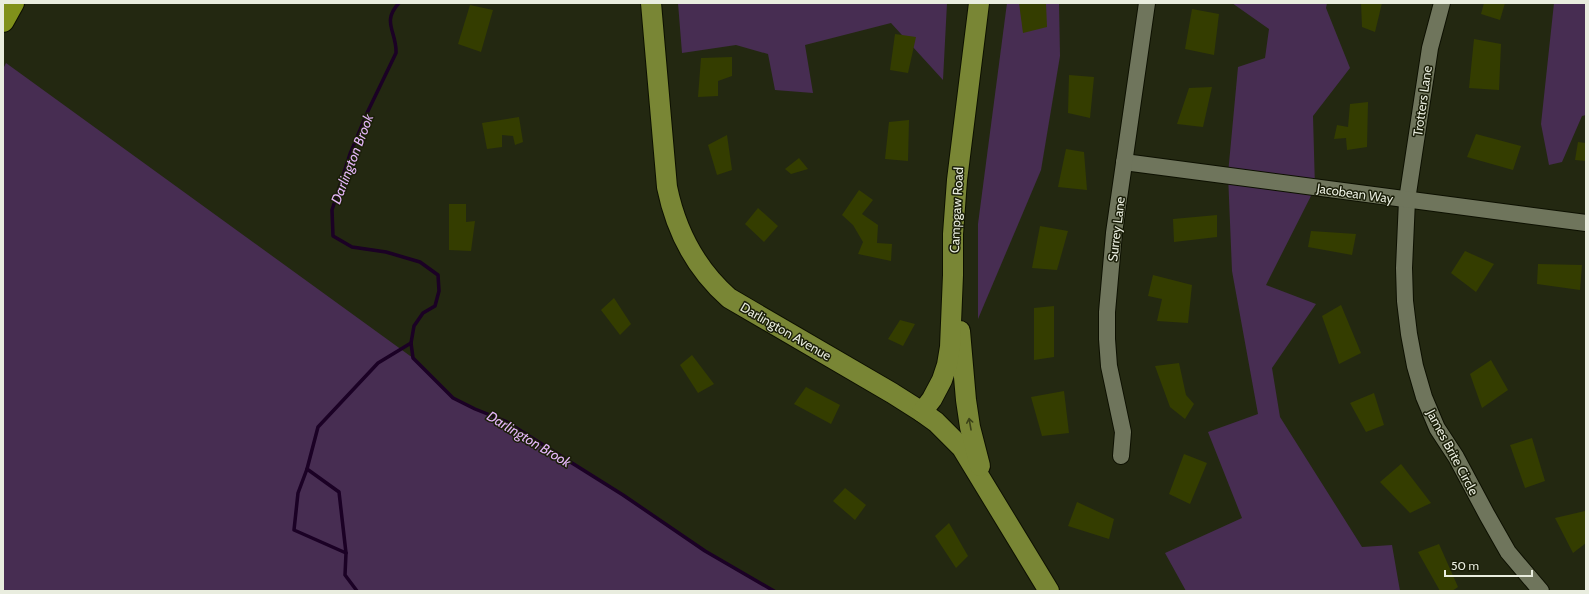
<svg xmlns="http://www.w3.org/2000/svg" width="1589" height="594" viewBox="0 0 1589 594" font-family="Cabin,sans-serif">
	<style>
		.green { fill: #472d52 }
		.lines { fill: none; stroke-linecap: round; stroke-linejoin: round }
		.stream { stroke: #1b0125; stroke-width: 3.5 }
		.building { fill: #343d00 }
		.minor-casing { stroke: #0d1000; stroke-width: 18 }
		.major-casing { stroke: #0d1000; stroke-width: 22 }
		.highway-casing { stroke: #0d1000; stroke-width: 24 }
		.minor { stroke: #6f755c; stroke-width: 16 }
		.major { stroke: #798635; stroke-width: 20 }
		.highway { stroke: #80911b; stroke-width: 22 }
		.oneway { stroke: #3b4218 }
		.labels { text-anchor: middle; stroke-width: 3; stroke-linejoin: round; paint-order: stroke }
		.street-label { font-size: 13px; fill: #e9eddf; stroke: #1a1e08 }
		.water-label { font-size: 14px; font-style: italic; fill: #e3b5f7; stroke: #1a1e08 }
	</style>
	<rect width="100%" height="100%" fill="#232811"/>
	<g class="green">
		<path d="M 678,3 L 947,3 L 943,80 L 891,23 L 805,45 L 813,93 L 775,90 L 768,54 L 736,45 L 682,53 Z"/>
		<path d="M 1007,3 L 1059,3 L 1060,56 L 1041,170 L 978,319 L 978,224 Z"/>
		<path d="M 1232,3 L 1327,3 L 1326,8 L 1350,68 L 1313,116 L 1315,188 L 1266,285 L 1316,304 L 1272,368 L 1280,417 L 1362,547 L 1392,545 L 1400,591 L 1186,591 L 1165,553 L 1242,518 L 1208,432 L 1258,414 L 1232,271 L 1228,174 L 1238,67 L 1265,58 L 1269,29 Z"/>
		<path d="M 1554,3 L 1586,3 L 1586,115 L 1582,116 L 1562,162 L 1549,165 L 1541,124 Z"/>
		<path d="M 6,63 L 413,358 L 453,398 L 475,409 L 505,421 L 623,495 L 705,551 L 774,591 L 3,591 L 3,69 Z"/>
	</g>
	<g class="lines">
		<g class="stream">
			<path d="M 399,3 C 381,22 397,32 396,53 L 368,111 L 350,154 L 332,210 L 333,236 L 352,247 L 386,252 L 420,262 L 438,275 L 439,291 L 435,306 L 423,313 L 414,326 L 411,343 L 413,358 L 453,398 L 475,409 L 505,421 L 623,495 L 705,551 L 774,591"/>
			<path d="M 307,469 L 298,493 L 294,530 L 346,553"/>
			<path d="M 357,591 L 345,575 L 346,553 L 339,492 L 307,469 L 318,427 L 378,363 L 411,343"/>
		</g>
	</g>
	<g class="building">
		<path d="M 1019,3 L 1046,3 L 1047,27 L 1023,33 Z"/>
		<path d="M 1361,3 L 1382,3 L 1375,32 L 1362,27 Z"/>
		<path d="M 1484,3 L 1505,3 L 1500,20 L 1481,14 Z"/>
		<path d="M 470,5 L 493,10 L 481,52 L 458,44 Z"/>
		<path d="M 1192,9 L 1219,14 L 1214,55 L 1185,49 Z"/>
		<path d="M 895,34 L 916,37 L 908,73 L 890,70 Z"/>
		<path d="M 1474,39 L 1501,44 L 1499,90 L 1469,88 Z"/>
		<path d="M 732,57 L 732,76 L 718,81 L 718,96 L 698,97 L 701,58 Z"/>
		<path d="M 1069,75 L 1094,77 L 1090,118 L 1068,113 Z"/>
		<path d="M 1212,87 L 1203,127 L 1177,124 L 1189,88 Z"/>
		<path d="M 1368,102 L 1367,147 L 1347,150 L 1346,138 L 1334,139 L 1337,125 L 1348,127 L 1350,104 Z"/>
		<path d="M 519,117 L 523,142 L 515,145 L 513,136 L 502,135 L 502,147 L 487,149 L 482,123 Z"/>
		<path d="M 909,120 L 908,161 L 885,159 L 889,122 Z"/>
		<path d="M 1476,134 L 1521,146 L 1513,170 L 1467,157 Z"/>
		<path d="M 727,135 L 732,170 L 717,175 L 708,145 Z"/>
		<path d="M 1578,142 L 1586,143 L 1586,161 L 1575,160 Z"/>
		<path d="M 1066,149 L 1084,152 L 1087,190 L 1058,187 Z"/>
		<path d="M 799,158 L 808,169 L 791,174 L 785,169 Z"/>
		<path d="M 859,190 L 873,200 L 862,214 L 878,225 L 877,243 L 892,244 L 891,261 L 858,254 L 863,242 L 853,225 L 842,215 Z"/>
		<path d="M 449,204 L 466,204 L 466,222 L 475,221 L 471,251 L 449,250 Z"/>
		<path d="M 758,208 L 778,226 L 764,242 L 745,224 Z"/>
		<path d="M 1217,215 L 1217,237 L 1174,242 L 1173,219 Z"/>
		<path d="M 1040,226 L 1068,231 L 1057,270 L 1032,268 Z"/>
		<path d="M 1311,231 L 1356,234 L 1352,255 L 1308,247 Z"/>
		<path d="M 1465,251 L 1494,264 L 1476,292 L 1451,273 Z"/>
		<path d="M 1538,264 L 1582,265 L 1580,290 L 1537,284 Z"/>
		<path d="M 1153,275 L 1192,285 L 1188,323 L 1157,321 L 1162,299 L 1148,296 Z"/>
		<path d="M 614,298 L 631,324 L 620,335 L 601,310 Z"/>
		<path d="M 1341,305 L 1361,353 L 1339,364 L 1322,316 Z"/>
		<path d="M 1054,306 L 1054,357 L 1034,360 L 1034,308 Z"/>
		<path d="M 900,320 L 915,324 L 903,346 L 888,339 Z"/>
		<path d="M 692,355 L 714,384 L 698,393 L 680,365 Z"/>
		<path d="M 1491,360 L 1508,390 L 1482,408 L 1470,374 Z"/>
		<path d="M 1179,363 L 1186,395 L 1194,404 L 1185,419 L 1170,407 L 1155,366 Z"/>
		<path d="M 806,387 L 840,405 L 831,424 L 794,404 Z"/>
		<path d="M 1064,391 L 1069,433 L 1042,436 L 1031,397 Z"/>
		<path d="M 1374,393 L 1384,425 L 1366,432 L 1350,403 Z"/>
		<path d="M 1532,438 L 1545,481 L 1525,488 L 1510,445 Z"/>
		<path d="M 1184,454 L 1207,463 L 1190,504 L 1169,494 Z"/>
		<path d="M 1401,464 L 1431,503 L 1410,513 L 1380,482 Z"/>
		<path d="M 845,488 L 866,505 L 855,520 L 833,501 Z"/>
		<path d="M 1077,502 L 1114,519 L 1109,539 L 1068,526 Z"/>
		<path d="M 1585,511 L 1586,543 L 1573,553 L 1555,518 Z"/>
		<path d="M 949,523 L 968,556 L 956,568 L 935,536 Z"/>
		<path d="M 1439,544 L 1458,587 L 1452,591 L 1440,591 L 1418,552 Z"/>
	</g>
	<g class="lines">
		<defs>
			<g id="minor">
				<path d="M 1442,3 L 1430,48 L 1407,200 L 1404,268 L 1405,301 L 1409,334 L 1415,366 L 1424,397 L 1437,428 L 1456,457 L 1487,515 L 1508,552 L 1541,591"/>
				<path d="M 1124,162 L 1586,223"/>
				<path d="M 1121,456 L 1123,432 L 1109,366 L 1107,339 L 1107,312 L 1114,233 L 1147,3"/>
			</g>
			<g id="major">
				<path d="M 651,3 L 667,187 C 676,231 695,268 729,298 L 892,393 L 922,412 L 936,422 L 962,448 L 1049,591"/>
				<path d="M 960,331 L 966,400 L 970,427 L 980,466"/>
				<path d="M 922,412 L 932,399 L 942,380 L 947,365 L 950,347 L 953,275 L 953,234 L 957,180 L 979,3"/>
			</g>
			<path id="highway" d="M 3,21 L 13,3"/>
		</defs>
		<use href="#minor" class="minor-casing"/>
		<use href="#major" class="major-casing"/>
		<use href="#highway" class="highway-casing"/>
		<use href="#minor" class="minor"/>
		<use href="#major" class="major"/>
		<use href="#highway" class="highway"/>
	</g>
	<defs><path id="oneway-shaft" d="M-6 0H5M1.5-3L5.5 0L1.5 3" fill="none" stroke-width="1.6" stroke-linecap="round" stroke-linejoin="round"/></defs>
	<use class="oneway" href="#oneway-shaft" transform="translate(970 424) rotate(-100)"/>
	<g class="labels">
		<g class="street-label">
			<text transform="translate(1422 101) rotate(-82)" y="5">Trotters Lane</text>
			<text transform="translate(1355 193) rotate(8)" y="5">Jacobean Way</text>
			<text transform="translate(956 210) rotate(-87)" y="5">Campgaw Road</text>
			<text transform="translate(1116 229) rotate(-83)" y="5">Surrey Lane</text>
			<text transform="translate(786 331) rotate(30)" y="5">Darlington Avenue</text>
			<text transform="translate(1453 452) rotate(62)" y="5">James Brite Circle</text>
		</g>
		<g class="water-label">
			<text transform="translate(352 159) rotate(-69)" y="5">Darlington Brook</text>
			<text transform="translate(529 439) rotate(31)" y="5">Darlington Brook</text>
		</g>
	</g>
	<rect width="1589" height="594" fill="none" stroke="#e9eddf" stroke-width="8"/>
	<path d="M1445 570v6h87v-6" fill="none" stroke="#e9eddf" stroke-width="2"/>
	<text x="1451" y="570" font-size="12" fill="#e9eddf" stroke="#1a1e08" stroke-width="3" paint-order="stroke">50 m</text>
</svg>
